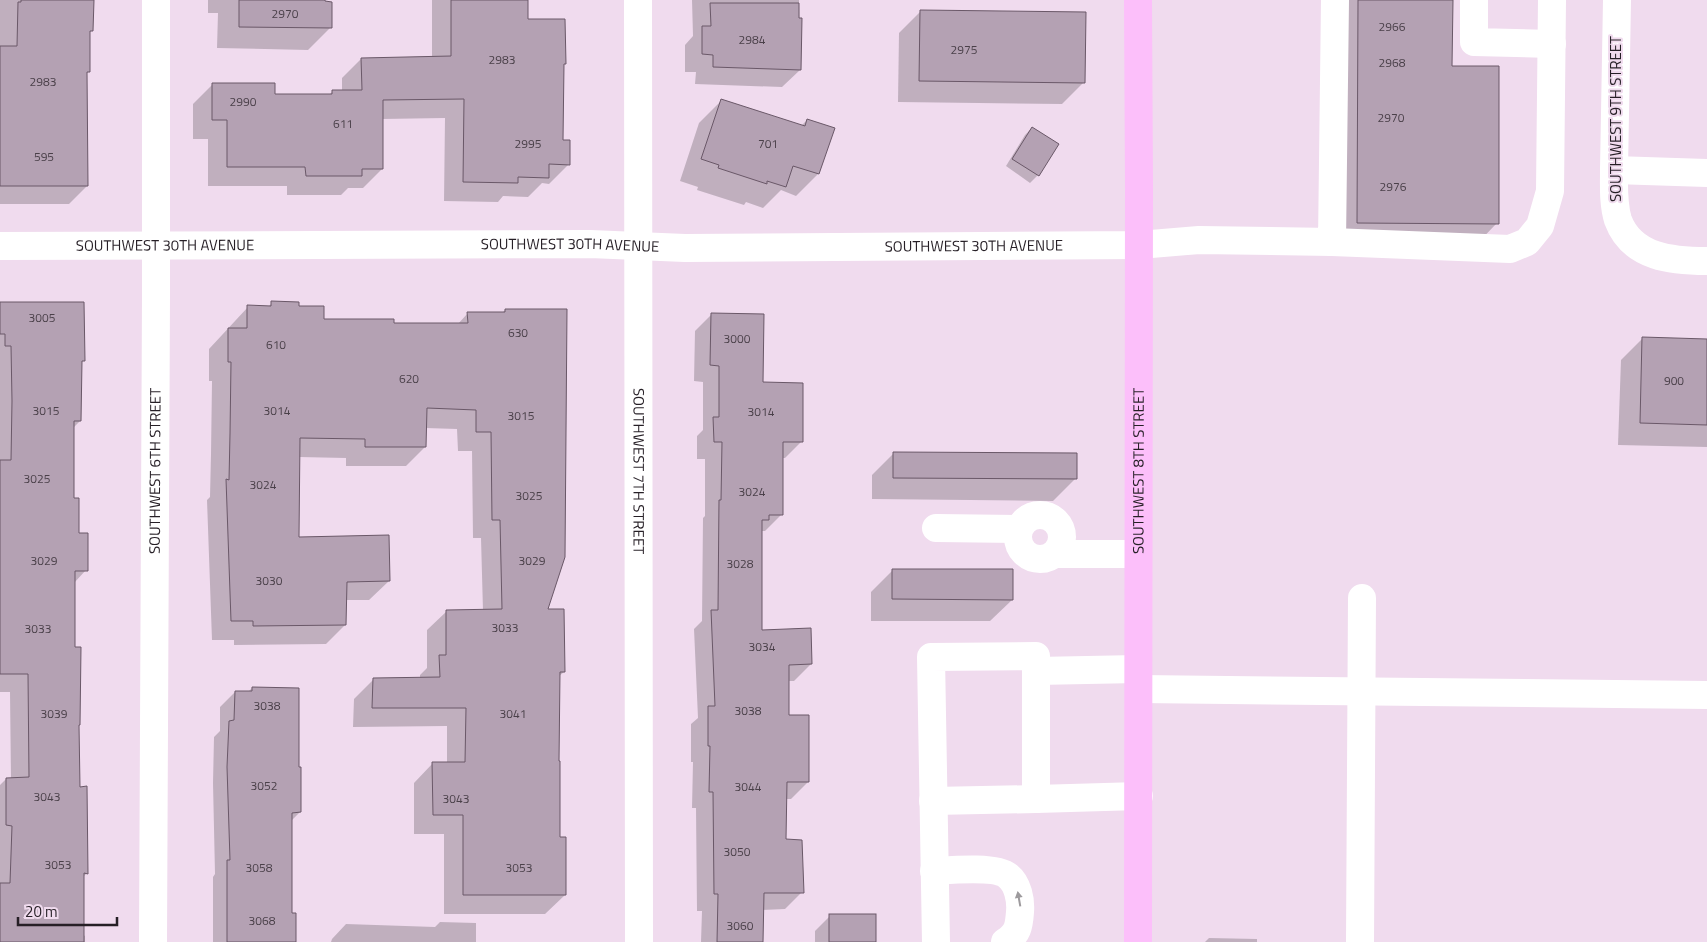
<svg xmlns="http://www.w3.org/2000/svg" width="1707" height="942" viewBox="0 0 1707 942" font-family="'Titillium Web',sans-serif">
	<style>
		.shadow { fill: #0003 }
		.building { fill: #b4a1b3; stroke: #6a5868 }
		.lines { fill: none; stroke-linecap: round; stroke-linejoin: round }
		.minor { stroke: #fff; stroke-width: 28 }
		.major { stroke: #fcbffa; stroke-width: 28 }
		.oneway { fill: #9d9a9d }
		.labels { text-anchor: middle; stroke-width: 4; stroke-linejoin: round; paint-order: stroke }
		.number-label { font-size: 12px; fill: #4a4049 }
		.street-label { font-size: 15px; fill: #261f26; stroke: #f0dbee }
	</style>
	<rect width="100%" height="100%" fill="#f0dbee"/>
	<g class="shadow">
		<path d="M 0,0 L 92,0 L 92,30 L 89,33 L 88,72 L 86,74 L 87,186 L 69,204 L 0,204 Z"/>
		<path d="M 208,0 L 324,0 L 330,28 L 308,50 L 217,48 L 218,13 L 208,13 Z"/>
		<path d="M 432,0 L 527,0 L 527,20 L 562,66 L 562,141 L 569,164 L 549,184 L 542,183 L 528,197 L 503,196 L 498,202 L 444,201 L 445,118 L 382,119 L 382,169 L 363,188 L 348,188 L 341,195 L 287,195 L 287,186 L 208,186 L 208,139 L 193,139 L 193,104 L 212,85 L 273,95 L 329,95 L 333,91 L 342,91 L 342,78 L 361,59 L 432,57 Z"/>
		<path d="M 692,0 L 799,0 L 800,70 L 782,87 L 695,84 L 696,72 L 685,72 L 685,45 L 693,36 Z"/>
		<path d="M 1330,0 L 1451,0 L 1451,67 L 1497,223 L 1470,251 L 1330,250 Z"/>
		<path d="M 921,11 L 1084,82 L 1062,104 L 898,102 L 899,33 Z"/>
		<path d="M 721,101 L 801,126 L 807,120 L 833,128 L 818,174 L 796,196 L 781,190 L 763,208 L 746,202 L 744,205 L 697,190 L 698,187 L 680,181 L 699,123 Z"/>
		<path d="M 1032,128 L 1057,145 L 1038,175 L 1030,183 L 1006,166 L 1025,135 Z"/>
		<path d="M 0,303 L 83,360 L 81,363 L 80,421 L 73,428 L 72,499 L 78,534 L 86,570 L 74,583 L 74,648 L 79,724 L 78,788 L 87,873 L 83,877 L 83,935 L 85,936 L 85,942 L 0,942 L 0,785 L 6,779 L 11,779 L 10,692 L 0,692 Z"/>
		<path d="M 272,303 L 298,307 L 322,320 L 393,324 L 457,325 L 468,313 L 502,313 L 505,310 L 546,610 L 564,672 L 559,676 L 558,838 L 565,895 L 545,914 L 444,914 L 444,834 L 414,834 L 414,783 L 433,763 L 447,763 L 447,726 L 353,727 L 354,699 L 373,680 L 420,679 L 420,675 L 427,668 L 427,630 L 447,611 L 483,611 L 481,538 L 473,538 L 472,451 L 458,451 L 457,429 L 425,428 L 425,447 L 406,466 L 346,466 L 346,458 L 299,457 L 298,538 L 389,581 L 369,600 L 345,600 L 345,625 L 326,644 L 234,645 L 234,640 L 212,640 L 207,500 L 210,497 L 211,454 L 212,381 L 209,381 L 209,349 L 248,307 L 268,307 Z"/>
		<path d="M 712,314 L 802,441 L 785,458 L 782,458 L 782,514 L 765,531 L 761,531 L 761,631 L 811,664 L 794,681 L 788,681 L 788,717 L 808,782 L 791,799 L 786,799 L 785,840 L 802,892 L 785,909 L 762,910 L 761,942 L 701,942 L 702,911 L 697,911 L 696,808 L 692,808 L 693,762 L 691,762 L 691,724 L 698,718 L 694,629 L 702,621 L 703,518 L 705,516 L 705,459 L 697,459 L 697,436 L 703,430 L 703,382 L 694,381 L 695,331 Z"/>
		<path d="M 1643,338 L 1707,340 L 1707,447 L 1618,445 L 1621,360 Z"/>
		<path d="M 894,453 L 1075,479 L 1053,501 L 872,499 L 872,475 Z"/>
		<path d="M 893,570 L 1012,600 L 990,621 L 871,621 L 871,592 Z"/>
		<path d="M 252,688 L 297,768 L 300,812 L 291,821 L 291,915 L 295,942 L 213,942 L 213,877 L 215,874 L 213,783 L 214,737 L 220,731 L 220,707 L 235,692 L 248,692 Z"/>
		<path d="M 830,916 L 875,942 L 815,942 L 815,931 Z"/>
		<path d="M 440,922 L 476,923 L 476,942 L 331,942 L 332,939 L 346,924 L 435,927 Z"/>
		<path d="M 1209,938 L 1257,939 L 1257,942 L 1205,942 Z"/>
	</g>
	<g class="building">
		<path d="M 21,0 L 94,0 L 93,31 L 90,31 L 90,72 L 87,72 L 88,186 L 0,186 L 0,46 L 17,46 L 18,2 L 21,2 Z"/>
		<path d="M 239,0 L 325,0 L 325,1 L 332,2 L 332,28 L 239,27 Z"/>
		<path d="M 451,0 L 528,0 L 528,19 L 565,19 L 566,64 L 564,64 L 563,140 L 570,140 L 570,165 L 549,164 L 549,178 L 518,177 L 518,183 L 463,182 L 464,99 L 383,100 L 383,169 L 362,169 L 362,176 L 306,176 L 305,167 L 227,167 L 227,120 L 212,120 L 212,83 L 275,83 L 275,94 L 332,94 L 332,90 L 362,90 L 361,58 L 451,56 Z"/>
		<path d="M 1358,0 L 1453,0 L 1452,66 L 1499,66 L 1499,224 L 1357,223 Z"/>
		<path d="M 710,3 L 799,3 L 799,18 L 802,18 L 801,70 L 713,67 L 713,55 L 702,54 L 702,26 L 711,26 Z"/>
		<path d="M 920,10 L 1086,12 L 1085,83 L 919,81 Z"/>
		<path d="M 721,99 L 805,126 L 807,119 L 835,128 L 819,174 L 793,166 L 786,187 L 767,181 L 767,184 L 718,168 L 719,165 L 701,159 Z"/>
		<path d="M 1032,127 L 1059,144 L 1039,176 L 1012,159 Z"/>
		<path d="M 271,301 L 299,302 L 299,306 L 324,306 L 324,319 L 394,319 L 394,323 L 468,323 L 467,312 L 505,312 L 505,309 L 567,309 L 565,557 L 548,609 L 564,609 L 565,672 L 560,672 L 559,761 L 560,761 L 560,837 L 566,837 L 566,895 L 463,895 L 463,815 L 433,815 L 432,762 L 465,762 L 466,708 L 372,708 L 373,678 L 440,677 L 439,655 L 446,655 L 446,610 L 502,609 L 500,520 L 492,520 L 491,432 L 476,432 L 476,410 L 427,408 L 426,447 L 365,447 L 365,439 L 300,438 L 299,537 L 389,535 L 390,581 L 347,582 L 346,625 L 253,626 L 253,621 L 231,621 L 226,479 L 229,480 L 230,434 L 231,362 L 228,362 L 228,328 L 247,328 L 247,305 L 271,306 Z"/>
		<path d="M 0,302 L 84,302 L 85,361 L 82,361 L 81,421 L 74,421 L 74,498 L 79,498 L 79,533 L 88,533 L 88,571 L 75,571 L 75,647 L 81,647 L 80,725 L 79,725 L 80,787 L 87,786 L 88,874 L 84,873 L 84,942 L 0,942 L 0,883 L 10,883 L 12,826 L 6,825 L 6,778 L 29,777 L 28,674 L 0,674 L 0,460 L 11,460 L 12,401 L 11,346 L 5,346 L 5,334 L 0,334 Z"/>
		<path d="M 711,313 L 764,314 L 763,382 L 803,383 L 803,442 L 783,442 L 783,515 L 769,515 L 769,520 L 762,520 L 762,630 L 811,628 L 812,664 L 789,665 L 789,715 L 809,715 L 809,782 L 787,782 L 786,839 L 802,840 L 804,893 L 764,893 L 763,942 L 717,942 L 718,894 L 714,894 L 713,792 L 709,792 L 710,746 L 708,746 L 708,706 L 715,706 L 711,610 L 718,610 L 719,500 L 721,500 L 722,442 L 714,442 L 713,417 L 719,417 L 719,366 L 710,365 Z"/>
		<path d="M 1642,337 L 1707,339 L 1707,425 L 1640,423 Z"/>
		<path d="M 893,452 L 1077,453 L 1077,479 L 893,478 Z"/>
		<path d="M 892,569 L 1013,569 L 1013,600 L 892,599 Z"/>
		<path d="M 252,687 L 299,688 L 299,767 L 301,767 L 301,812 L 292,813 L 292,913 L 296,913 L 296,942 L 227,942 L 227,860 L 230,860 L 227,767 L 229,721 L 234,720 L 235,691 L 252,691 Z"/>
		<rect x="829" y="914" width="47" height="28"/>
	</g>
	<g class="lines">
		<g class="minor">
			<path id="s1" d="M 638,0 L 639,942"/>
			<path d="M 1474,0 L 1474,42 L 1552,44"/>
			<path d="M 1617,0 L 1614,170 C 1614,186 1613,204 1618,220 C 1632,258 1673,261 1707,261"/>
			<path d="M 1614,170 L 1707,173"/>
			<path d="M 1332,242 L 1510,249 L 1527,242 L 1540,226 L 1550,191 L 1552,0"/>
			<path id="s2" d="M 0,246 L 590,244 L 685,248 L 1139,245 L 1199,240 L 1332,242 L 1335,0"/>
			<circle cx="1040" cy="537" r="22"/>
			<path d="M 936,528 L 1019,529"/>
			<path d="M 1055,554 L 1138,554"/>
			<path d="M 1036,671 L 1138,669"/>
			<path d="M 1139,689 L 1707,695"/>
			<path d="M 933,801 L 1036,799"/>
			<path d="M 934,871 C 951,870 996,866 1008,876 C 1018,884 1021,900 1020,912 C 1019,926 1018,934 1005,942"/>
			<path id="s3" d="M 153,942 L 156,295 L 156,0"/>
			<path d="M 936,942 L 931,657 L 1036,656 L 1036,799 L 1139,796"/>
			<path d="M 1360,942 L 1362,598"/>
		</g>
		<path class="major" id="s4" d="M 1138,942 L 1139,190 L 1138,0"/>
	</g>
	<defs><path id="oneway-solid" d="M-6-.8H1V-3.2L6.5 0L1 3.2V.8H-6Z" transform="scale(1.25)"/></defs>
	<use class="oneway" href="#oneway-solid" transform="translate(1019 899) rotate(-100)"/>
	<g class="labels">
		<g class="number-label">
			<text x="285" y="18">2970</text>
			<text x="1392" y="31">2966</text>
			<text x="752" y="44">2984</text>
			<text x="964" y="54">2975</text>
			<text x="502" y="64">2983</text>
			<text x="1392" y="67">2968</text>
			<text x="43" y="86">2983</text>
			<text x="243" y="106">2990</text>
			<text x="1391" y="122">2970</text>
			<text x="343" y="128">611</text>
			<text x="528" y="148">2995</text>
			<text x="768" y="148">701</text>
			<text x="44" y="161">595</text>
			<text x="1393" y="191">2976</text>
			<text x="42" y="322">3005</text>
			<text x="518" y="337">630</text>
			<text x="737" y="343">3000</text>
			<text x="276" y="349">610</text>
			<text x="409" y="383">620</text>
			<text x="1674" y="385">900</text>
			<text x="46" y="415">3015</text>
			<text x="277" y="415">3014</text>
			<text x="761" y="416">3014</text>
			<text x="521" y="420">3015</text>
			<text x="37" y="483">3025</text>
			<text x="263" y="489">3024</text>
			<text x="752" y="496">3024</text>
			<text x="529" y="500">3025</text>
			<text x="44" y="565">3029</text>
			<text x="532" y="565">3029</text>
			<text x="740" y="568">3028</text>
			<text x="269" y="585">3030</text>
			<text x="505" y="632">3033</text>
			<text x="38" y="633">3033</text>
			<text x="762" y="651">3034</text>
			<text x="267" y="710">3038</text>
			<text x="748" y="715">3038</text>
			<text x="54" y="718">3039</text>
			<text x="513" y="718">3041</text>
			<text x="264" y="790">3052</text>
			<text x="748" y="791">3044</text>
			<text x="47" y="801">3043</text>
			<text x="456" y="803">3043</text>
			<text x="737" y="856">3050</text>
			<text x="58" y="869">3053</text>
			<text x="259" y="872">3058</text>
			<text x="519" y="872">3053</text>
			<text x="262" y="925">3068</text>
			<text x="740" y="930">3060</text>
		</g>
		<g class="street-label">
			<text transform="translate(1616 119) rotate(-90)" y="5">SOUTHWEST 9TH STREET</text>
			<text dy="5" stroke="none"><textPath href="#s2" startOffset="165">SOUTHWEST 30TH AVENUE</textPath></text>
			<text dy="5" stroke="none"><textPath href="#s2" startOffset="570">SOUTHWEST 30TH AVENUE</textPath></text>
			<text dy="5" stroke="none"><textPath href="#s2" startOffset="974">SOUTHWEST 30TH AVENUE</textPath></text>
			<text dy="5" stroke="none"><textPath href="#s3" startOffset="471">SOUTHWEST 6TH STREET</textPath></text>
			<text dy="5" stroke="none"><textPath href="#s1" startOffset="471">SOUTHWEST 7TH STREET</textPath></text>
			<text dy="5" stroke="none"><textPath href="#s4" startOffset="471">SOUTHWEST 8TH STREET</textPath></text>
		</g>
	</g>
	<path d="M18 917v8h99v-8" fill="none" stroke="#261f26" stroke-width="2.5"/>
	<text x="25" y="917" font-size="15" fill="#261f26" stroke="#f0dbee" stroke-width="4" paint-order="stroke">20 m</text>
</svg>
